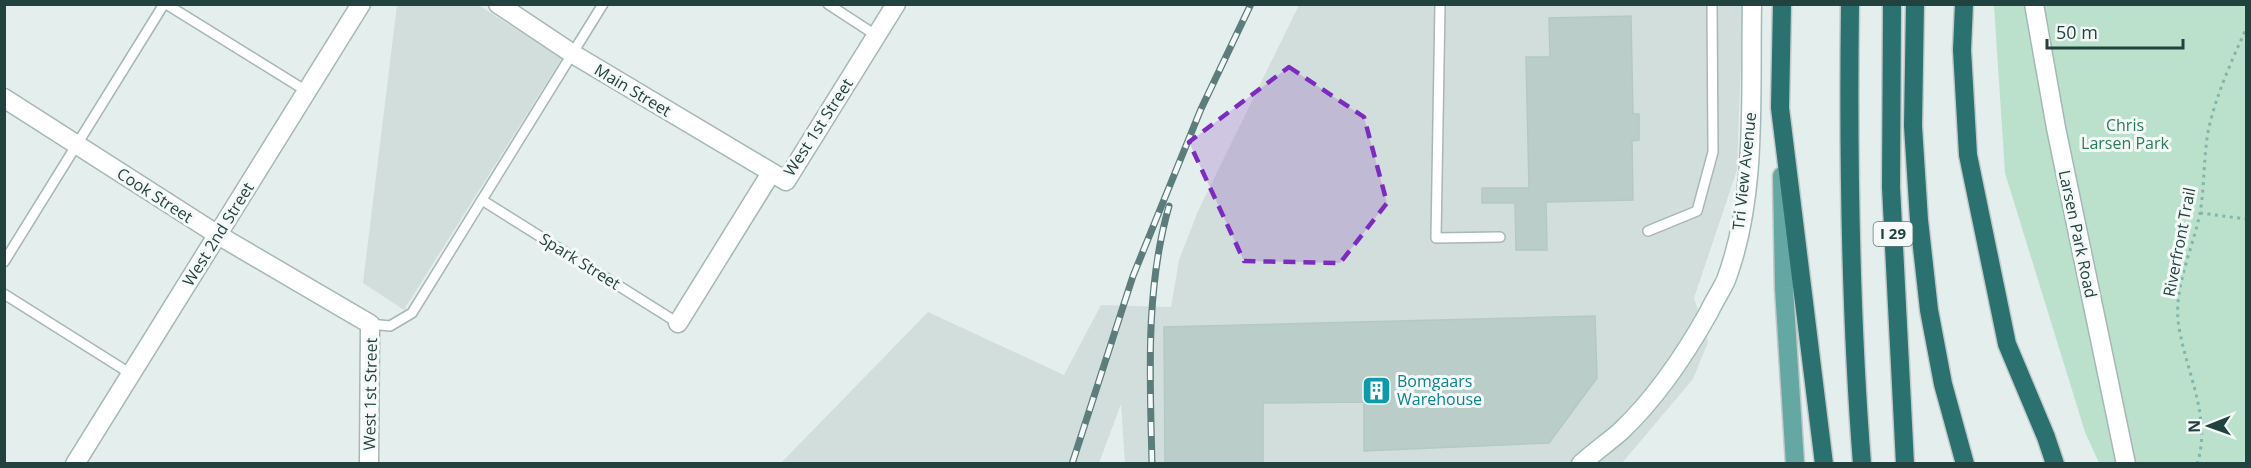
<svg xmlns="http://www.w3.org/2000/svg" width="2251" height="468" viewBox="0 0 2251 468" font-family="'Open Sans',sans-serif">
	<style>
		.built { fill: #d2dedb }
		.green { fill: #bbe1cd }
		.building { fill: #bbcdc8; stroke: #b5c9c4; stroke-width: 1.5 }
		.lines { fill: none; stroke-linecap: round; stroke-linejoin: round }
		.lane-casing { stroke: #a6b7b5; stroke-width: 12 }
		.street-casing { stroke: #a6b7b5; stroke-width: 21 }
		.secondary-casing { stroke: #a1bbb7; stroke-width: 21 }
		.primary-casing { stroke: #c1cac9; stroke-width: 21 }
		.highway-casing { stroke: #c1cac9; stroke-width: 21 }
		.path { stroke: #81b5af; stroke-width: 3; stroke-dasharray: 3 4.5; stroke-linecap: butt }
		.lane { stroke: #fff; stroke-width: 9 }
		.street { stroke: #fff; stroke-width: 18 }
		.secondary { stroke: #fff; stroke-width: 18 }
		.primary { stroke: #64a7a3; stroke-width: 18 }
		.highway { stroke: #2a7170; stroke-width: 18 }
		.rail-casing { stroke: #5c7d7b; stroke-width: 7 }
		.rail { stroke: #f5faf9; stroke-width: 4.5; stroke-dasharray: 14; stroke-linecap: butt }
		.marked { fill: #7b2cbf; fill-opacity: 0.2; stroke: #7b2cbf; stroke-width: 4.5; stroke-dasharray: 12 8; stroke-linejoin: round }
		.labels { text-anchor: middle; stroke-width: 6; stroke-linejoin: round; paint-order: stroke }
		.shield { fill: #f5faf9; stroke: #617977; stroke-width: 1.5 }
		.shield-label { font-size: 15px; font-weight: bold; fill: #21423f }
		.street-label { font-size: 16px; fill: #21423f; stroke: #f5faf9 }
		.park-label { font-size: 16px; fill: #287c59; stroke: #f5faf9 }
		.culture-label { font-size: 16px; fill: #0d838f; stroke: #f5faf9; text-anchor: start }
	</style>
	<rect width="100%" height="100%" fill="#e4eeec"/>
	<g class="built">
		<path d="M 397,5 L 478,5 L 562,58 L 404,310 L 363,283 Z"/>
		<path d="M 1299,5 L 1743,5 L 1737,170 L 1694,298 L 1708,342 L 1693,379 L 1622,463 L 1125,463 L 1121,404 L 1099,463 L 780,464 L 928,312 L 1064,375 L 1101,305 L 1171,307 L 1179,260 L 1198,211 Z"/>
	</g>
	<path class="green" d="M 1994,5 L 2246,5 L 2246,463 L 2099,463 L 2085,432 L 2005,173 Z"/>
	<g class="building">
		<path d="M 1631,16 L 1633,114 L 1639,114 L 1639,140 L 1632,141 L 1633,200 L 1546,202 L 1547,250 L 1516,250 L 1515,203 L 1482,203 L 1482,188 L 1529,188 L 1526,57 L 1550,57 L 1549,18 Z"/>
		<path d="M 1595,316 L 1597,378 L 1549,443 L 1364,451 L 1364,402 L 1263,403 L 1263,464 L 1165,464 L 1164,327 Z"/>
	</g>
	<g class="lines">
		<defs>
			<g id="lane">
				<path d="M 166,4 L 308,92"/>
				<path d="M 828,4 L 877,36"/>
				<path d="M 1440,4 L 1436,238 L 1500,237"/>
				<path d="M 482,200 L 678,323"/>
				<path d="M 1648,231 L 1697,211 L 1713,152 L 1712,4"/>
				<path d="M 4,262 L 164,4"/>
				<path d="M 4,294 L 131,374"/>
				<path d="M 370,324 L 390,326 L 412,313 L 603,4"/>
			</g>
			<g id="street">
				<path d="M 498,4 L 573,54 L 786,181 L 896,4"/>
				<path d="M 2034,4 L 2056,128 L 2126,464"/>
				<path d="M 4,98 L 218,235 L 370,324 L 369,464"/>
				<path d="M 678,323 L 771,173"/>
				<path d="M 75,464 L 361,4"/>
			</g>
			<path id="secondary" d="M 1581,464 C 1593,453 1607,443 1620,432 C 1656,398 1685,355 1709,312 C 1714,301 1721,291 1726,280 C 1758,195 1750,94 1752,4"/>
			<path id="primary" d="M 1782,176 L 1784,288 L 1795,464"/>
			<g id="highway">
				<path d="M 1782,4 L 1780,108 L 1824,464"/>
				<path d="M 1850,4 C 1848,158 1850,310 1862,464"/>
				<path d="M 1892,4 L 1891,187 L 1905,464"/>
				<path d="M 1915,4 L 1913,126 L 1919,220 L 1929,310 L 1943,384 L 1965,464"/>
				<path d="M 1964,4 L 1962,50 L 1968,155 L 2007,344 L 2046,437 L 2055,464"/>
			</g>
		</defs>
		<use href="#lane" class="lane-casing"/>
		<use href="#street" class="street-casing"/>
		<use href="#secondary" class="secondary-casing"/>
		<use href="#primary" class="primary-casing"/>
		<use href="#highway" class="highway-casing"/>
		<g class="path">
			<path d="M 2200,213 L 2246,219"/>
			<path d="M 2197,464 C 2213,417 2183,366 2178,320 C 2175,284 2193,248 2200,213 C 2205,185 2203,156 2209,127 C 2217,93 2232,60 2246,29"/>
		</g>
		<use href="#lane" class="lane"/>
		<use href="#street" class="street"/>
		<use href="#secondary" class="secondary"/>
		<use href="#primary" class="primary"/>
		<use href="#highway" class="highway"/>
		<defs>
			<g id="rail">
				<path d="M 1072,464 L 1133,276 L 1201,109 L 1251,4"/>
				<path d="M 1152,464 C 1150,377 1145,290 1169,206"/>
			</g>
		</defs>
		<use href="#rail" class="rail-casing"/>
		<use href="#rail" class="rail"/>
	</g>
	<path class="marked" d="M 1289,67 L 1364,117 L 1387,203 L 1340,263 L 1244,261 L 1189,142 Z"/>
	<defs>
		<symbol id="building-square" viewBox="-11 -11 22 22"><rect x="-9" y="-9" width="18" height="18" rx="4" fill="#0f9aa8" stroke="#f5faf9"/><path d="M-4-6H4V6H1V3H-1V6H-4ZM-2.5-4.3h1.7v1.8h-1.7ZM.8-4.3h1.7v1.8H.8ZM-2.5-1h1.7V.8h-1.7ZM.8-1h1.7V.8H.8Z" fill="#fff"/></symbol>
	</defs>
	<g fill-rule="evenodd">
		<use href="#building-square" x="1360" y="374" width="33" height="33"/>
	</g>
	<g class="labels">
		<rect class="shield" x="1873.5" y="222" width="39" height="24" rx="4.5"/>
		<g class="shield-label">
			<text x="1893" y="239">I 29</text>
		</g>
		<g class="street-label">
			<text transform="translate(633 90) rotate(31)" y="6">Main Street</text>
			<text transform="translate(818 127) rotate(-57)" y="6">West 1st Street</text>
			<text transform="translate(1744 171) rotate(-84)" y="6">Tri View Avenue</text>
			<text transform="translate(155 195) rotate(33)" y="6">Cook Street</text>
			<text transform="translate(218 234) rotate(-58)" y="6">West 2nd Street</text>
			<text transform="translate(2078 234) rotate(78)" y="6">Larsen Park Road</text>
			<text transform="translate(2179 242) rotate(-79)" y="6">Riverfront Trail</text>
			<text transform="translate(580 261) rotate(32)" y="6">Spark Street</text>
			<text transform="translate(370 394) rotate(-89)" y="6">West 1st Street</text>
		</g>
		<g class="park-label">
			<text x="2125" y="131">Chris<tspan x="2125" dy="18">Larsen Park</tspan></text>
		</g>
		<g class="culture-label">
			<text x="1397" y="387">Bomgaars<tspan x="1397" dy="18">Warehouse</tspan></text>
		</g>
	</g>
	<rect width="2251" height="468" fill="none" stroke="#21423f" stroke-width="12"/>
	<g transform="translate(2209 426) rotate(269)" stroke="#f5faf9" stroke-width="4.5" paint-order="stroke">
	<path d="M0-4.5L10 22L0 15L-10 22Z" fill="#21423f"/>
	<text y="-9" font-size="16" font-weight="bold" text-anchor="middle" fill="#21423f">N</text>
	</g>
	<path d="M2047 39v9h136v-9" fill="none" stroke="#21423f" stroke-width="3"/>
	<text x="2056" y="39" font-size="18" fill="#21423f" stroke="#f5faf9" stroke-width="4.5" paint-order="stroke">50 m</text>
</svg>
